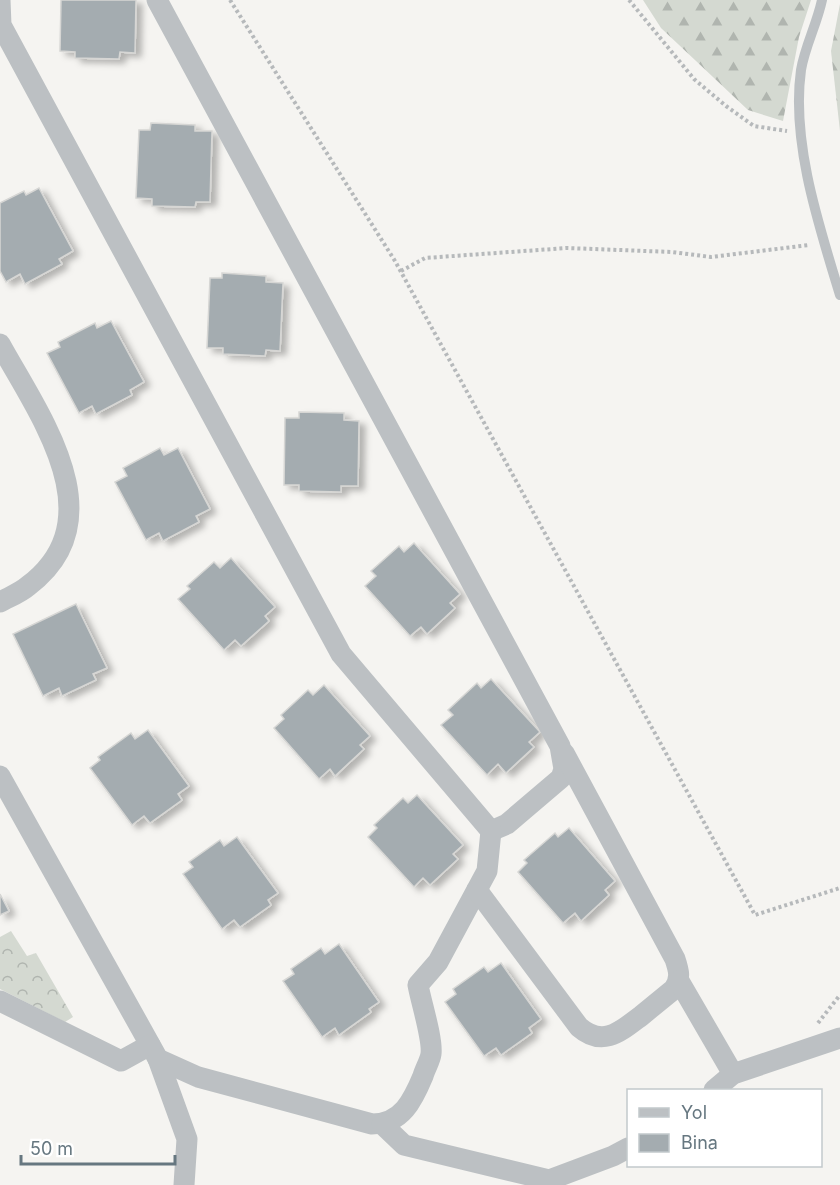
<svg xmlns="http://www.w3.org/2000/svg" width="840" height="1185" viewBox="0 0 840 1185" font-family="Inter,sans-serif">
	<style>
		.forest { fill: url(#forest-firs) }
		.park { fill: url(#park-crowns) }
		.building { fill: #a4acb0; stroke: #d6d6d4; stroke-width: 1.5; filter: url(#shadow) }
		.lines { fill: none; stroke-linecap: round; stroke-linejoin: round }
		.path { stroke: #b6b9bb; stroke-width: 4; stroke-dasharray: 3 3; stroke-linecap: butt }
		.lane { stroke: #bcc0c3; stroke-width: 10 }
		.street { stroke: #bcc0c3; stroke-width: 21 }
	</style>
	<defs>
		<pattern id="forest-firs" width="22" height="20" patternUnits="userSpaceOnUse" patternTransform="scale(1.5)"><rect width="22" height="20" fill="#d4d9d1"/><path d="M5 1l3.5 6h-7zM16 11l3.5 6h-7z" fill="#b0b5af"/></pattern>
		<pattern id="park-crowns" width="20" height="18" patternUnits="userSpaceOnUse" patternTransform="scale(1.5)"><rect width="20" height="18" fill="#d4d9d1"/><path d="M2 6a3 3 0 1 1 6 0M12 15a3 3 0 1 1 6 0" fill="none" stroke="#b0b5af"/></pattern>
		<filter id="shadow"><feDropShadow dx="6" dy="4" stdDeviation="3" flood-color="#0004"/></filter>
	</defs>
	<rect width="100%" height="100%" fill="#f5f4f1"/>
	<g class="forest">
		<path d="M 643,0 L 811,0 L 799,37 L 783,121 L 748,110 L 661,28 Z"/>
		<path d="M 840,4 L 840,131 L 831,51 Z"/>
	</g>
	<path class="park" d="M 11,931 L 27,956 L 36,953 L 73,1017 L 65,1022 L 0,989 L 0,937 Z"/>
	<g class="building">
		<path d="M 61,0 L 136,0 L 135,53 L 120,52 L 119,59 L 75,58 L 75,52 L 60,51 Z"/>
		<path d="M 151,123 L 195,125 L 195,131 L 212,131 L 210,202 L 196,202 L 195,207 L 152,206 L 152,199 L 136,198 L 139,130 L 150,130 Z"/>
		<path d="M 39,188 L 73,251 L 59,259 L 62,264 L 25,284 L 20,274 L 6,282 L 0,271 L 0,203 L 24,191 L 26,195 Z"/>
		<path d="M 222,273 L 266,276 L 266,282 L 283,283 L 280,351 L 266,350 L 265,356 L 223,354 L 223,348 L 207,348 L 210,278 L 222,278 Z"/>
		<path d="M 111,321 L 144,382 L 130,390 L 132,395 L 96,414 L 92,406 L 79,413 L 47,353 L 60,347 L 58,342 L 95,323 L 97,328 Z"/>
		<path d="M 299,412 L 344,413 L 344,420 L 359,421 L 358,486 L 341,486 L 341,492 L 299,491 L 299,485 L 284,485 L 285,418 L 299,418 Z"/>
		<path d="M 160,448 L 164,455 L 178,448 L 210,509 L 196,516 L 199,522 L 163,541 L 159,533 L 146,540 L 115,482 L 127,476 L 123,468 Z"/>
		<path d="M 414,543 L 460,594 L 450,603 L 455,608 L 427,634 L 421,627 L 410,636 L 365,586 L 376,576 L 371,571 L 399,546 L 404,552 Z"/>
		<path d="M 231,558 L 275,607 L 265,616 L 269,621 L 241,646 L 235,640 L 224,650 L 178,599 L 190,589 L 187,586 L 214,562 L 220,568 Z"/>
		<path d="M 76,604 L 107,668 L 93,674 L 96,680 L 62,696 L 59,688 L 43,696 L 13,634 Z"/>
		<path d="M 491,679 L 540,732 L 529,742 L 534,747 L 506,773 L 498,764 L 487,775 L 441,725 L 453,715 L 448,710 L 477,683 L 481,688 Z"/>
		<path d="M 324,685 L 370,736 L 360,745 L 364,749 L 335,776 L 330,769 L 319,779 L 274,728 L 284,719 L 281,715 L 308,690 L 313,695 Z"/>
		<path d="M 148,730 L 189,786 L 178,794 L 182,800 L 150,823 L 144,816 L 132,825 L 90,768 L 100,760 L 98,757 L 131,733 L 135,739 Z"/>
		<path d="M 417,795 L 463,845 L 453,854 L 458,859 L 430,885 L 423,878 L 414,887 L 368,837 L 377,828 L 374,825 L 403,798 L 408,803 Z"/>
		<path d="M 569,828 L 615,881 L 605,890 L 609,895 L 581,921 L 575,913 L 563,923 L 518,872 L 527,863 L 524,860 L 555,833 L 558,837 Z"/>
		<path d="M 237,837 L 278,893 L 268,900 L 271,905 L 240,927 L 234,920 L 222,929 L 183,874 L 193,867 L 189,862 L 220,840 L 224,846 Z"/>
		<path d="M 0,894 L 9,911 L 0,915 Z"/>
		<path d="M 339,944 L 379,1002 L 369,1009 L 371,1012 L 339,1035 L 335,1028 L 322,1037 L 283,981 L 294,974 L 291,969 L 321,948 L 325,954 Z"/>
		<path d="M 501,963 L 541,1019 L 529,1028 L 532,1033 L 501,1055 L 496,1048 L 484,1056 L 445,1002 L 456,994 L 453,989 L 484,967 L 488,972 Z"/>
	</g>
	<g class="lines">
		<g class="path">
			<path d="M 230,0 L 395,261 L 755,915 L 840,888"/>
			<path d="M 629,0 L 694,79 L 726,106 L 754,126 L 787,131"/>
			<path d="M 401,271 L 425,258 L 567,248 L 672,252 L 711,257 L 809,245"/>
			<path d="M 818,1023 L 840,995"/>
		</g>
		<path class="lane" d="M 822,0 C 817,24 805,46 801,70 C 791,142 819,226 840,295"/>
		<g class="street">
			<path d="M 0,0 L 1,25 L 341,654 L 491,831 L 507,824 L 561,778 L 564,769 L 560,746 L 157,0"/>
			<path d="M 0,344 C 39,415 117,519 28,586 C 20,593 9,597 0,602"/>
			<path d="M 0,776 L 158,1059 L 198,1077 L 372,1124 C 402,1124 413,1100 423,1076 C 425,1069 430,1061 431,1054 C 433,1039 421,1002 418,985 L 438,962 L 487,871 L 491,831"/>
			<path d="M 477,890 L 579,1027 C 603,1048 621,1031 641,1016 C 652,1007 663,998 674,989 C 681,978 679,971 675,959 L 564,753"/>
			<path d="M 679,981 L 733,1074"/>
			<path d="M 0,1001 L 121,1061 L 150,1045"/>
			<path d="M 158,1059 L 187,1139 L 184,1185"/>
			<path d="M 714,1090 L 733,1074 L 840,1038"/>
			<path d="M 382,1124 L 404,1145 L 549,1180 L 613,1156 L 628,1148"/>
		</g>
	</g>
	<rect x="627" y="1089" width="195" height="78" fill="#ffffff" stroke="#c2c9cc" stroke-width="1.5"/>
	<rect x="639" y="1108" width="30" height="9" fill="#bcc0c3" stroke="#c2c9cc" stroke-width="1.5"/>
	<text x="681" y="1119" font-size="18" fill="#667780">Yol</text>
	<rect x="639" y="1134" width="30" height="18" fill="#a4acb0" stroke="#c2c9cc" stroke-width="1.5"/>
	<text x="681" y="1149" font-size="18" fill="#667780">Bina</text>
	<path d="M21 1155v9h154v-9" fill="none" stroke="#667780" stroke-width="3"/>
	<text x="30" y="1155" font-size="18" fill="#667780" stroke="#ffffff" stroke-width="4.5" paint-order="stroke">50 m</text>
</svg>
